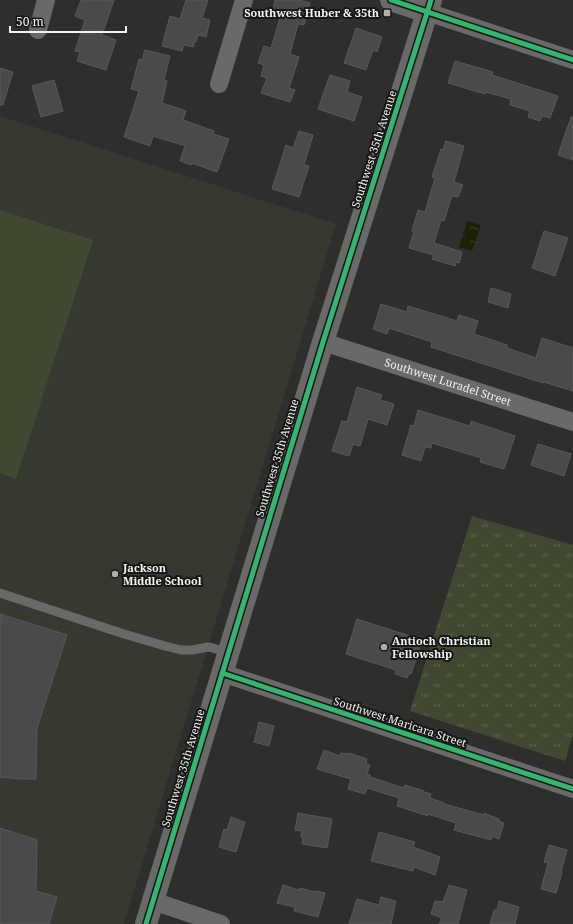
<svg xmlns="http://www.w3.org/2000/svg" width="573" height="924" viewBox="0 0 573 924" font-family="'Noto Serif',serif">
	<style>
		.built { fill: #363930 }
		.grass { fill: url(#grass-tufts) }
		.pitch { fill: #414831 }
		.water { fill: url(#water-ripples) }
		.building { fill: #4a4a4a; stroke: #575858 }
		.lines { fill: none; stroke-linecap: round; stroke-linejoin: round }
		.service { stroke: #696968; stroke-width: 9 }
		.minor { stroke: #696968; stroke-width: 18 }
		.tertiary { stroke: #696968; stroke-width: 22 }
		.cycleway-casing { stroke: #171816; stroke-width: 8 }
		.cycleway { stroke: #33b770; stroke-width: 5 }
		.poi-dot { fill: #aeafac; stroke: #171816; stroke-width: 1.5 }
		.labels { text-anchor: middle; stroke-width: 4; stroke-linejoin: round; paint-order: stroke }
		.poi-label { font-size: 11px; font-weight: bold; fill: #f3f4f1; stroke: #171816; text-anchor: start }
		.street-label { font-size: 11px; fill: #f3f4f1; stroke: #171816 }
	</style>
	<defs>
		<pattern id="grass-tufts" width="24" height="20" patternUnits="userSpaceOnUse"><rect width="24" height="20" fill="#414831"/><path d="M3 7l-1-3M5 7V3M7 7l1-3M15 17l-1-3M17 17v-4M19 17l1-3" fill="none" stroke="#5d634f"/></pattern>
		<pattern id="water-ripples" width="26" height="14" patternUnits="userSpaceOnUse"><rect width="26" height="14" fill="#1a2105"/><path d="M2 4q2-2 4 0t4 0M15 11q2-2 4 0t4 0" fill="none" stroke="#3c422a"/></pattern>
	</defs>
	<rect width="100%" height="100%" fill="#2e2f2d"/>
	<path class="built" d="M 0,116 L 336,224 L 124,924 L 0,924 Z"/>
	<path class="grass" d="M 472,516 L 573,545 L 573,734 L 565,761 L 410,711 Z"/>
	<path class="pitch" d="M 0,210 L 93,240 L 16,479 L 0,473 Z"/>
	<path class="water" d="M 467,221 L 481,225 L 472,251 L 459,247 Z"/>
	<g class="building">
		<path d="M 81,0 L 114,0 L 102,35 L 116,40 L 106,70 L 77,61 L 80,52 L 75,51 L 85,20 L 75,16 Z"/>
		<path d="M 186,0 L 208,0 L 202,18 L 210,20 L 206,37 L 198,35 L 196,42 L 194,42 L 193,47 L 184,45 L 182,51 L 162,46 L 170,16 L 180,19 Z"/>
		<path d="M 275,0 L 299,0 L 310,3 L 304,25 L 298,24 L 290,54 L 299,57 L 289,88 L 295,90 L 290,102 L 261,93 L 267,78 L 261,76 L 264,65 L 258,63 L 264,46 L 271,48 L 280,18 L 271,15 Z"/>
		<path d="M 356,28 L 382,37 L 377,52 L 373,50 L 366,70 L 344,63 Z"/>
		<path d="M 145,50 L 170,56 L 164,80 L 167,81 L 162,103 L 186,111 L 183,120 L 214,131 L 213,134 L 229,139 L 217,172 L 192,163 L 192,165 L 180,161 L 185,146 L 153,136 L 150,146 L 124,137 L 139,91 L 131,89 L 139,59 L 142,60 Z"/>
		<path d="M 455,61 L 493,72 L 492,75 L 558,96 L 550,118 L 542,116 L 540,121 L 528,117 L 530,111 L 510,105 L 511,99 L 486,92 L 485,94 L 448,83 Z"/>
		<path d="M 0,68 L 13,72 L 3,105 L 0,105 Z"/>
		<path d="M 330,75 L 350,81 L 347,92 L 362,97 L 354,121 L 318,109 Z"/>
		<path d="M 54,80 L 63,111 L 41,117 L 32,86 Z"/>
		<path d="M 571,117 L 573,117 L 573,160 L 558,155 Z"/>
		<path d="M 299,131 L 313,135 L 304,165 L 309,166 L 299,197 L 272,189 L 286,145 L 293,148 Z"/>
		<path d="M 446,141 L 464,146 L 454,182 L 463,185 L 458,197 L 452,196 L 444,221 L 441,220 L 434,243 L 462,252 L 459,263 L 456,262 L 455,266 L 432,259 L 434,255 L 409,248 L 414,231 L 412,231 L 418,210 L 425,212 L 435,178 L 432,177 L 441,149 L 443,150 Z"/>
		<path d="M 544,231 L 568,238 L 555,276 L 532,268 Z"/>
		<path d="M 491,288 L 511,294 L 508,308 L 488,302 Z"/>
		<path d="M 381,304 L 407,312 L 408,306 L 457,321 L 459,315 L 478,321 L 474,334 L 507,345 L 507,348 L 536,358 L 542,338 L 573,348 L 573,391 L 544,382 L 543,383 L 431,347 L 432,342 L 389,328 L 387,334 L 373,329 Z"/>
		<path d="M 357,387 L 382,395 L 380,400 L 394,404 L 387,425 L 368,419 L 360,446 L 353,444 L 349,456 L 332,451 L 342,421 L 347,422 Z"/>
		<path d="M 418,410 L 470,426 L 471,421 L 515,436 L 504,469 L 480,462 L 481,458 L 432,443 L 431,448 L 425,447 L 421,461 L 402,455 L 411,425 L 414,426 Z"/>
		<path d="M 538,444 L 571,454 L 564,476 L 531,465 Z"/>
		<path d="M 0,614 L 67,635 L 37,728 L 36,779 L 20,779 L 0,777 Z"/>
		<path d="M 357,619 L 422,640 L 411,674 L 409,673 L 407,678 L 395,674 L 396,670 L 346,654 Z"/>
		<path d="M 259,722 L 274,726 L 269,746 L 254,742 Z"/>
		<path d="M 324,750 L 340,756 L 341,753 L 349,754 L 349,753 L 367,759 L 366,763 L 370,765 L 367,774 L 370,775 L 370,777 L 404,788 L 405,785 L 424,791 L 424,792 L 431,794 L 430,798 L 444,803 L 444,804 L 484,815 L 484,813 L 499,819 L 499,821 L 504,823 L 499,839 L 492,836 L 491,840 L 454,830 L 456,823 L 428,814 L 428,816 L 397,806 L 399,798 L 367,788 L 365,794 L 348,789 L 351,779 L 317,769 Z"/>
		<path d="M 298,813 L 332,819 L 327,848 L 302,844 L 303,838 L 301,837 L 302,831 L 295,830 Z"/>
		<path d="M 231,817 L 245,822 L 236,852 L 219,847 L 224,829 L 227,830 Z"/>
		<path d="M 0,828 L 37,840 L 36,891 L 57,897 L 49,924 L 0,924 Z"/>
		<path d="M 379,832 L 415,842 L 413,847 L 440,857 L 435,875 L 414,867 L 413,871 L 371,861 Z"/>
		<path d="M 549,845 L 567,850 L 561,872 L 562,873 L 556,893 L 541,889 L 548,863 L 544,862 Z"/>
		<path d="M 283,885 L 299,890 L 300,888 L 314,892 L 316,891 L 325,893 L 318,917 L 294,911 L 295,907 L 277,903 Z"/>
		<path d="M 449,885 L 467,890 L 458,924 L 439,924 L 442,918 L 431,914 L 435,901 L 443,902 Z"/>
		<path d="M 381,897 L 396,901 L 391,924 L 349,924 L 357,899 L 379,905 Z"/>
		<path d="M 499,901 L 519,907 L 515,924 L 490,924 L 494,910 L 497,910 Z"/>
	</g>
	<g class="lines">
		<path class="service" d="M 0,593 L 124,634 L 165,646 L 181,650 L 192,650 L 208,647 L 213,648 L 228,653"/>
		<g class="minor">
			<path d="M 427,12 L 573,60"/>
			<path d="M 38,30 L 46,0"/>
			<path d="M 219,84 L 244,0"/>
			<path id="s1" d="M 323,342 L 573,422"/>
			<path d="M 222,673 L 573,789"/>
			<path d="M 153,901 L 221,924"/>
		</g>
		<g class="tertiary">
			<path d="M 391,0 L 427,12"/>
			<path d="M 146,924 L 323,342 L 431,0"/>
		</g>
		<defs>
			<g id="cycleway">
				<path d="M 391,0 L 573,60"/>
				<path d="M 222,673 L 573,789"/>
				<path d="M 146,924 L 323,342 L 431,0"/>
			</g>
		</defs>
		<use href="#cycleway" class="cycleway-casing"/>
		<use href="#cycleway" class="cycleway"/>
	</g>
	<g class="poi-dot">
		<rect x="383" y="9" width="8" height="8" rx="2"/>
		<circle cx="115" cy="574" r="4"/>
		<circle cx="384" cy="647" r="4"/>
	</g>
	<g class="labels">
		<g class="poi-label">
			<text x="379" y="17" text-anchor="end">Southwest Huber &amp; 35th</text>
			<text x="123" y="572">Jackson<tspan x="123" dy="13">Middle School</tspan></text>
			<text x="392" y="645">Antioch Christian<tspan x="392" dy="13">Fellowship</tspan></text>
		</g>
		<g class="street-label">
			<text transform="translate(374 149) rotate(-72)" y="4">Southwest 35th Avenue</text>
			<text dy="4" stroke="none"><textPath href="#s1" startOffset="131">Southwest Luradel Street</textPath></text>
			<text transform="translate(277 458) rotate(-73)" y="4">Southwest 35th Avenue</text>
			<text transform="translate(400 722) rotate(18)" y="4">Southwest Maricara Street</text>
			<text transform="translate(183 768) rotate(-73)" y="4">Southwest 35th Avenue</text>
		</g>
	</g>
	<path d="M10 26v6h116v-6" fill="none" stroke="#f3f4f1" stroke-width="2"/>
	<text x="16" y="26" font-size="12" fill="#f3f4f1" stroke="#171816" stroke-width="3" paint-order="stroke">50 m</text>
</svg>
